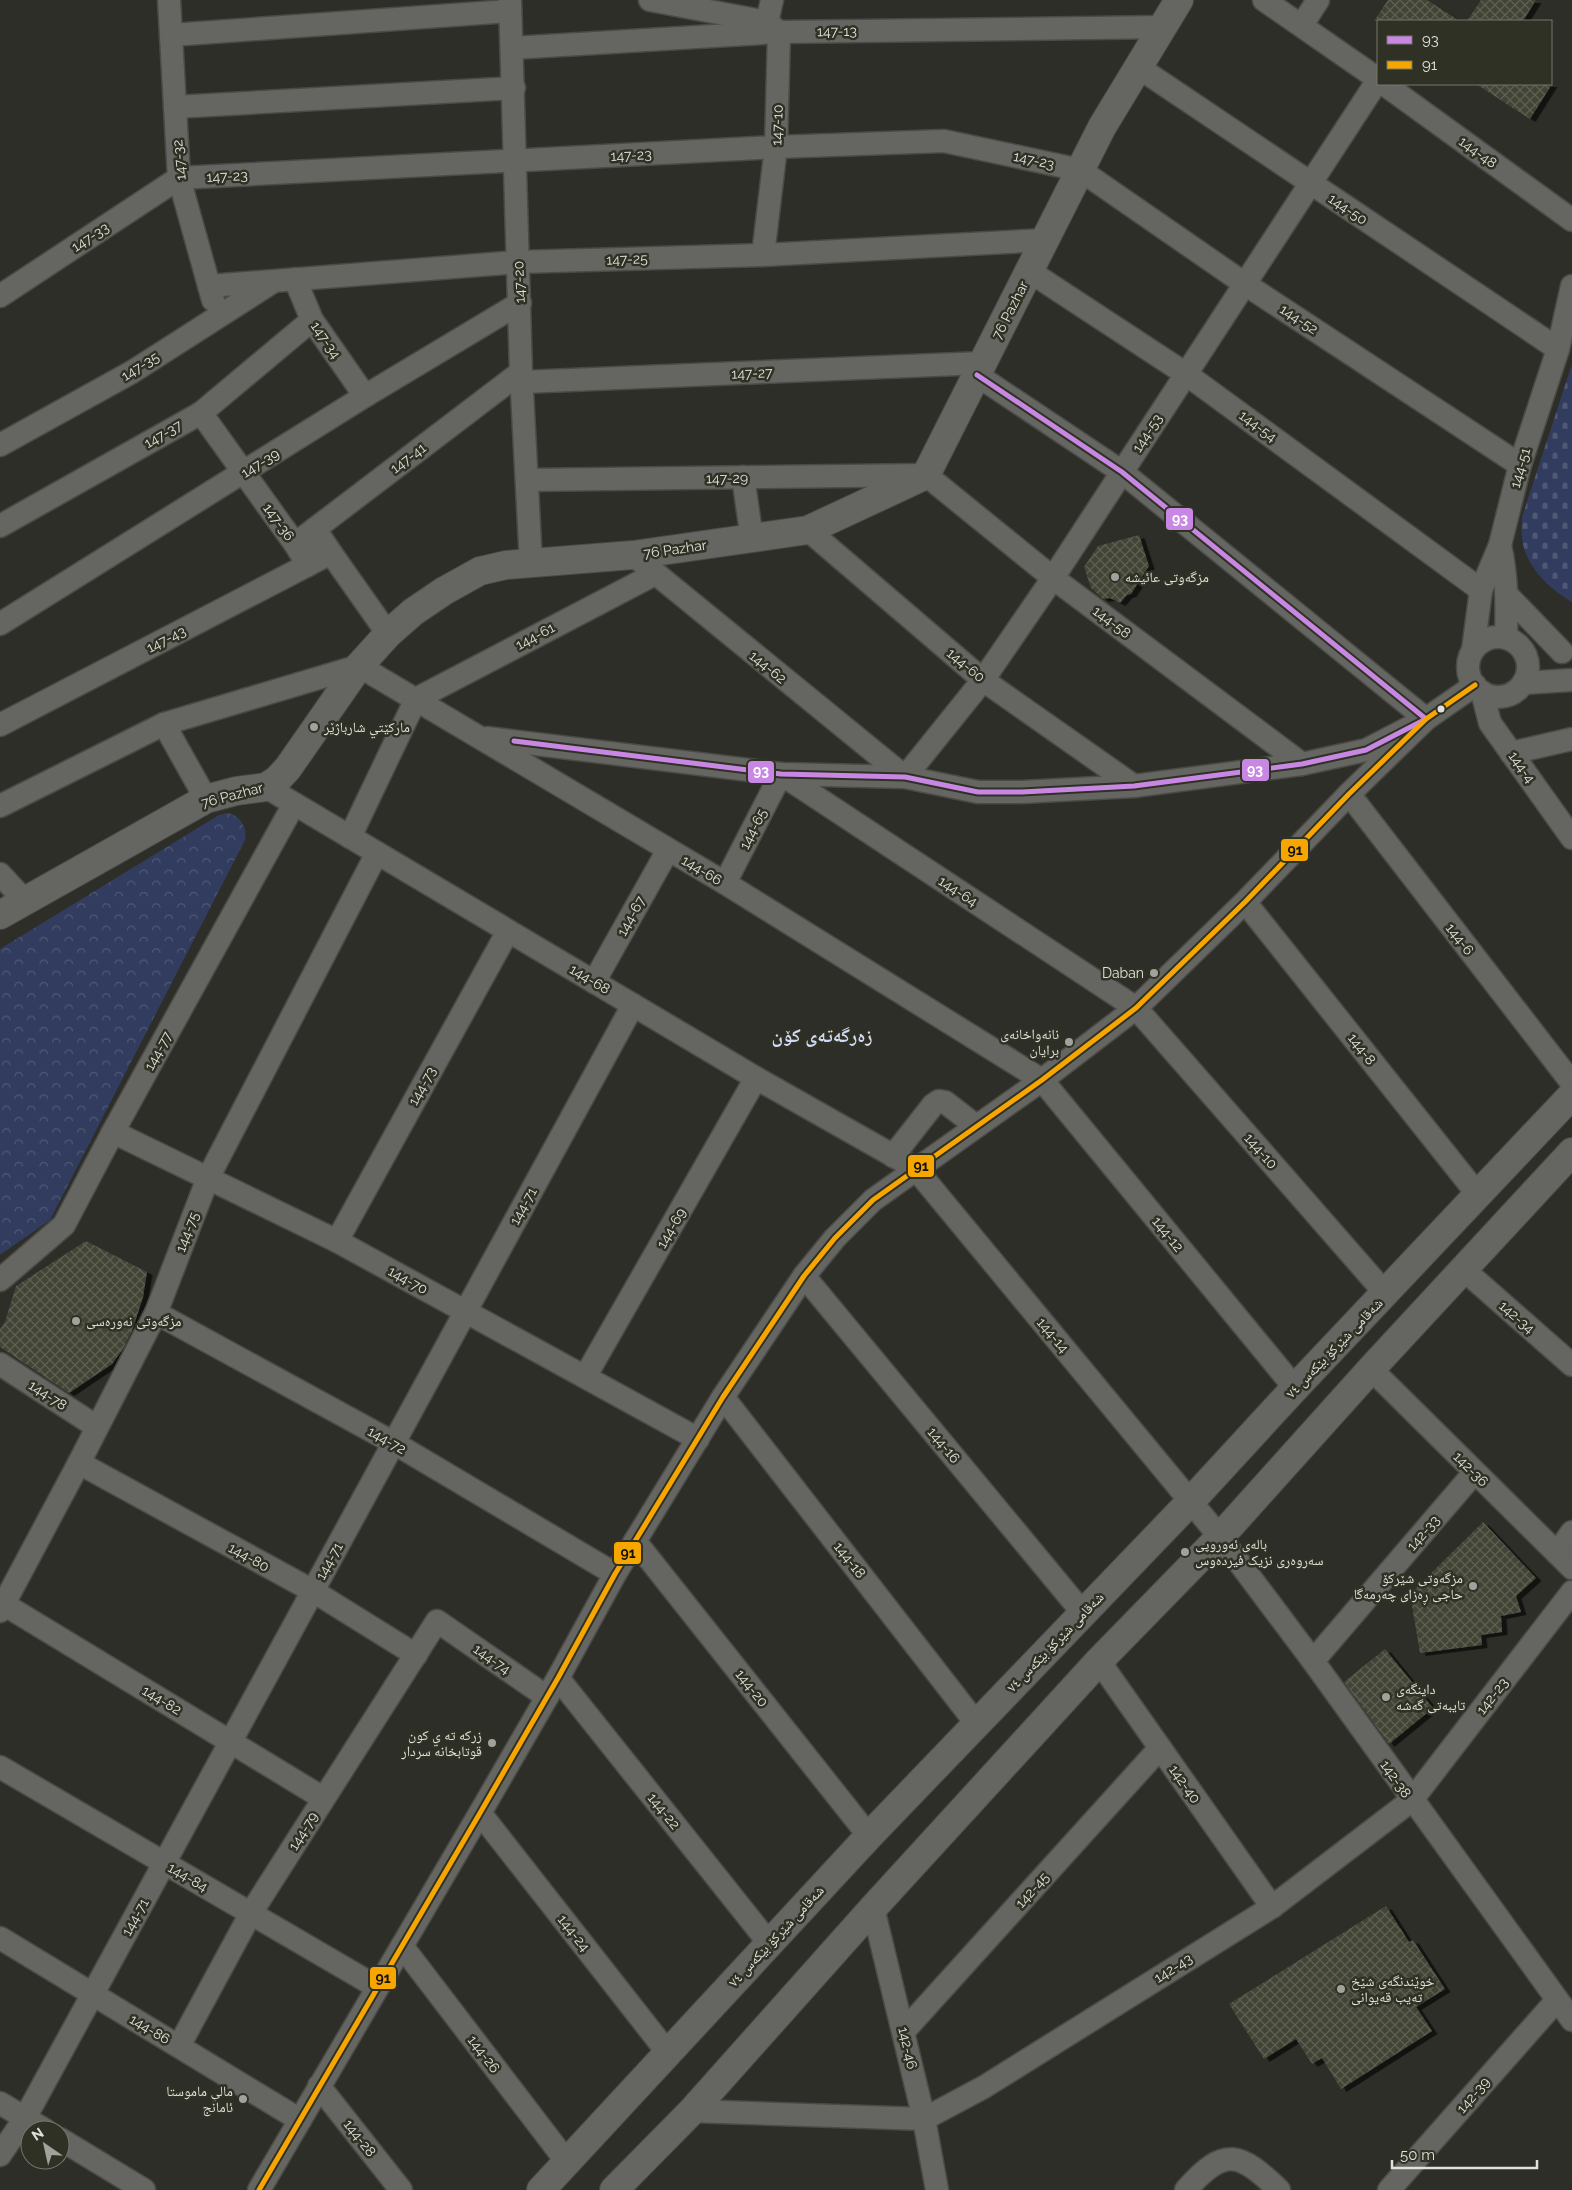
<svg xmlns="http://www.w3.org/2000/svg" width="1572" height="2190" viewBox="0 0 1572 2190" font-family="Raleway,'Noto Naskh Arabic',sans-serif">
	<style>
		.cemetery { fill: url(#cemetery-stones) }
		.park { fill: url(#park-crowns) }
		.building { fill: url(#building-cross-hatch); filter: url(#shadow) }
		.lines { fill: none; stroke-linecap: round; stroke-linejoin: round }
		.street-casing { stroke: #4a4a46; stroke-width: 25 }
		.secondary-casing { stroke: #4a4a46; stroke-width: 30 }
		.street { stroke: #656661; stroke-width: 22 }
		.secondary { stroke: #656661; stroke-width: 28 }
		.bus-1-casing { stroke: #2f3125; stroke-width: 9 }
		.bus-2-casing { stroke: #2f3125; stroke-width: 9 }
		.bus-1 { stroke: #c787e3; stroke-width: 5 }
		.bus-2 { stroke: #f7a600; stroke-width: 5 }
		.poi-dot { fill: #a1a29c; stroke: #2f3125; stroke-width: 2 }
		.bus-dot { fill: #e0e1da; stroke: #2f3125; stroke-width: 2 }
		.labels { text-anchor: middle; stroke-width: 5; stroke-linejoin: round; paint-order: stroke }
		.street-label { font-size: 14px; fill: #e0e1da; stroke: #2f3125 }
		.poi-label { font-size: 14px; fill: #e0e1da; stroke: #2f3125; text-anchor: start }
		.district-label { font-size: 19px; font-weight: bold; fill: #d2dbf7; stroke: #2f3125 }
		.line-badge { stroke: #2f3125; stroke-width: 2 }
		.badge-label { font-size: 14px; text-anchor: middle; font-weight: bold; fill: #fff }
		.pale-badge-label { font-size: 14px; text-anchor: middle; font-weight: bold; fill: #111 }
	</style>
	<defs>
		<pattern id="cemetery-stones" width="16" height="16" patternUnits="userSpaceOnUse" patternTransform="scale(1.25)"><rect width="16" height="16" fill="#323c5f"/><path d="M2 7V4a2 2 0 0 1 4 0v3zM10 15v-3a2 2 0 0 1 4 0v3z" fill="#4f5875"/></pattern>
		<pattern id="park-crowns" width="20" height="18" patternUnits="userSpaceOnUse" patternTransform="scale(1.25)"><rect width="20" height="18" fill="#323c5f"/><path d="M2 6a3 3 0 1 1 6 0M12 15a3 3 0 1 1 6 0" fill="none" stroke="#4f5875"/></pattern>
		<pattern id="building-cross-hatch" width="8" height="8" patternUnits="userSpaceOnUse" patternTransform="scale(1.25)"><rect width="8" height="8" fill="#434436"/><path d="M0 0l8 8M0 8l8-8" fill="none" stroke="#5e5f52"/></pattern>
		<filter id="shadow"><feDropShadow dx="5.5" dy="3" stdDeviation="0" flood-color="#0009"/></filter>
	</defs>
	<rect width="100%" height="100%" fill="#2d2e28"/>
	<path class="cemetery" d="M 1572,364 L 1572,602 C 1549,589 1524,565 1522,537 C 1521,530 1522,524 1522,517 Z"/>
	<path class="park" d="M 227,813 C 239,815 248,827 245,840 L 50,1220 L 0,1255 L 0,949 L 219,815 Z"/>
	<g class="building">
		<path d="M 1388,0 L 1427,0 L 1460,21 L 1374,21 Z"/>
		<path d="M 1481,0 L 1536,0 L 1523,21 L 1467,21 Z"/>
		<path d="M 1476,84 L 1552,84 L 1530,119 Z"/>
		<path d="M 1139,535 L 1149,566 L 1131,594 L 1127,595 L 1120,603 L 1110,598 L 1103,599 L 1091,588 L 1084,567 L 1098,546 Z"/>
		<path d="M 86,1241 L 147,1272 L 143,1297 L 132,1331 L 123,1349 L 112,1364 L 69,1393 L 0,1347 L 0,1329 L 5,1322 L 16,1286 Z"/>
		<path d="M 1483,1522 L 1536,1578 L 1516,1596 L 1521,1612 L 1501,1616 L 1502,1632 L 1481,1635 L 1482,1645 L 1420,1653 L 1410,1594 Z"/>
		<path d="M 1385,1649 L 1433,1708 L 1389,1744 L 1344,1682 Z"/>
		<path d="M 1386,1906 L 1409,1942 L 1413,1940 L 1445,1989 L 1416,2007 L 1432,2031 L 1341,2089 L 1322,2058 L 1312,2064 L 1296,2039 L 1264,2059 L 1229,2004 Z"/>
	</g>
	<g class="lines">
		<defs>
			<g id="street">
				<path d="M 169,0 L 179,178 L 213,300"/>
				<path d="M 510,0 L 521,372 L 531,564"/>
				<path d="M 650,0 L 767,22 L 779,32 L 776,147 L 763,255"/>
				<path d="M 1264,0 L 1378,79"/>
				<path d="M 767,22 L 772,0"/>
				<path d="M 1302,25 L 1318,0"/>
				<path d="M 171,35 L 510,11"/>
				<path d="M 512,48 L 779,32 L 1163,27"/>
				<path d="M 1138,67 L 1558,349"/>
				<path d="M 1384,84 L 1572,220"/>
				<path d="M 175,107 L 514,88"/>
				<path d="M 179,178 L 776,147 L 944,141 L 1080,170 L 1245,284 L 1520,465"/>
				<path d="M 1029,271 L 1186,374 L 1481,590"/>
				<path d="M 295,279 L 312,320 L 365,396"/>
				<path d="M 209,286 L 518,262 L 763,255 L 1045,240"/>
				<path d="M 0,296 L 179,178"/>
				<path d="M 522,382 L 983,363"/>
				<path d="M 201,413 L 295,544 L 331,553 L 388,634"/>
				<path d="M 0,445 L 132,372 L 271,283"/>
				<path d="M 743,477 L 752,539"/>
				<path d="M 527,480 L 926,475 L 1053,578 L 1302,764"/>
				<path d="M 0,526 L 201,413 L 312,320"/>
				<path d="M 808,530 L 983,680 L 1134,786"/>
				<path d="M 1500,545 C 1507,576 1507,606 1506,638"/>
				<path d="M 633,555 L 905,777 L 983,680 L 1053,578 L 1378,80"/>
				<path d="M 308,565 L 295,544 L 521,372"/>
				<path d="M 1507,595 L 1562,652"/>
				<path d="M 0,624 L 365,396 L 520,303"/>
				<circle cx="1498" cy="667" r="30"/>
				<path d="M 1473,650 L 1481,590 L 1500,545 L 1520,465 L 1558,349 L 1572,286"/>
				<path d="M 1523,683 L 1572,680"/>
				<path d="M 1482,692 L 1490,723 L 1572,838"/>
				<path d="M 164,724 L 206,799"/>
				<path d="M 0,725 L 331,553 L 315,529"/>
				<path d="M 487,738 L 781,774 L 905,777 L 978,792 L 1022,792 L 1134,786 L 1302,764 L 1366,750 L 1426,719 L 1122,472 L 977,375"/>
				<path d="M 1511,753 L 1572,739"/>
				<path d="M 266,787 L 756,1078 L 915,1168 L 1220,1537 L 1313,1661 L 1572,2020"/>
				<path d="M 1349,794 L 1572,1083"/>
				<path d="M 0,806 L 164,724 L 359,666 L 725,883 L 1042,1080 L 1295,1388"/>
				<path d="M 350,837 L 416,699 L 655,574"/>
				<path d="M 0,874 L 25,901"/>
				<path d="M 725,883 L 781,774 L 1136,1008 L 1386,1294"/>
				<path d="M 1245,902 L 1479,1196"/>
				<path d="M 594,982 L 668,850"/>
				<path d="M 113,1132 L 337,1241 L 698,1439"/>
				<path d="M 893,1156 L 933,1105 L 939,1101 L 945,1102 L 976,1126"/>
				<path d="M 337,1241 L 508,931"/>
				<path d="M 1463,1269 L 1572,1365"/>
				<path d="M 804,1276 L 1083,1613"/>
				<path d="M 0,1280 L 64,1225 L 113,1132 L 294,804"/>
				<path d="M 156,1313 L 394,1443 L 615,1574"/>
				<path d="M 0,1364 L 97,1427"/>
				<path d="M 1371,1369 L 1572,1568"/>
				<path d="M 585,1377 L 756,1078"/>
				<path d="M 723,1397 L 976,1723"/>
				<path d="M 79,1463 L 313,1591 L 416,1655"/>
				<path d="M 635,1541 L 869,1836"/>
				<path d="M 1557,1553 L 1572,1532"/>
				<path d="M 0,1602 L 323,1798"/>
				<path d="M 0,1611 L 79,1463 L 156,1313 L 208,1178 L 377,853"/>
				<path d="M 1099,1661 L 1272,1907"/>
				<path d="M 1313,1661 L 1474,1473"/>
				<path d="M 558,1678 L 769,1943"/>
				<path d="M 0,1767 L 377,1987"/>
				<path d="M 480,1813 L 668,2053"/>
				<path d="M 873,1908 L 924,2119 L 937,2190"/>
				<path d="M 0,1938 L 300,2120"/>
				<path d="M 402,1946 L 567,2162"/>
				<path d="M 904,2031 L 1160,1748"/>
				<path d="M 179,2046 L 251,1913 L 437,1621 L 547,1697"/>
				<path d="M 319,2086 L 401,2190"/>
				<path d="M 0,2103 L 45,2130"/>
				<path d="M 692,2111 L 924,2119 L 984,2087 L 1272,1907 L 1412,1800 L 1572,1592"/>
				<path d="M 60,2139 L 144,2190"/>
				<path d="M 0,2155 L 25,2118 L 633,1005"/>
				<path d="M 259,2190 L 480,1813 L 558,1678 L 615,1574 L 723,1397 L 804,1276 L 835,1238 L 873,1200 L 1042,1080 L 1136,1008 L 1245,902 L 1349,794 L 1426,719 L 1475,685"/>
				<path d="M 1186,2190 C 1225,2145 1240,2153 1279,2190"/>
				<path d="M 1389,2190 L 1557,2000"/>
			</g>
			<g id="secondary">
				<path d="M 0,915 L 206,799 L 236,791 L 266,787 L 277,780 L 288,768 L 359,666 L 388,634 L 413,612 L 444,591 L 480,571 L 506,565 L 633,555 L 808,530 L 926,475 L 1102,127 L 1179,0"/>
				<path d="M 541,2190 L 869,1836 L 1191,1501 L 1295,1388 L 1572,1095"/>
				<path d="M 614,2190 L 692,2111 L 873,1908 L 1099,1661 L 1220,1537 L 1371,1369 L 1572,1152"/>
			</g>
		</defs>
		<use href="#street" class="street-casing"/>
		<use href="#secondary" class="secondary-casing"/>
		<use href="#street" class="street"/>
		<use href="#secondary" class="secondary"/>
		<defs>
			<path id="bus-1" d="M 514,741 L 781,774 L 905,777 L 978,792 L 1022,792 L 1134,786 L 1302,764 L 1366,750 L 1426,719 L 1122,472 L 977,375"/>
			<path id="bus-2" d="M 259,2190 L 480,1813 L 558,1678 L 615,1574 L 723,1397 L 804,1276 L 835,1238 L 873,1200 L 1042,1080 L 1136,1008 L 1245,902 L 1349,794 L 1426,719 L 1475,685"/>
		</defs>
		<use href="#bus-1" class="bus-1-casing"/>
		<use href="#bus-2" class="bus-2-casing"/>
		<use href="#bus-1" class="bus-1"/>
		<use href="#bus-2" class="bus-2"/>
	</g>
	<g class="poi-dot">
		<circle cx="1115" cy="577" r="5"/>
		<circle cx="314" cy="727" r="5"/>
		<circle cx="1154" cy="973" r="5"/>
		<circle cx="1069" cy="1042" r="5"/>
		<circle cx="76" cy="1321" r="5"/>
		<circle cx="1185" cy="1552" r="5"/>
		<circle cx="1473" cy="1586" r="5"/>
		<circle cx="1386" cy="1697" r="5"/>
		<circle cx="492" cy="1743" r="5"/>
		<circle cx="1341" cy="1989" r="5"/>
		<circle cx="243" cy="2099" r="5"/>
	</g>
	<circle class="bus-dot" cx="1441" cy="709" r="4.5"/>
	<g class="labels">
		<g class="street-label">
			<text transform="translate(837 31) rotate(-1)" y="5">147-13</text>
			<text transform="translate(777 125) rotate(-88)" y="5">147-10</text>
			<text transform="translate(1478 152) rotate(36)" y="5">144-48</text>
			<text transform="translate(631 155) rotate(-3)" y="5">147-23</text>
			<text transform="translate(179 160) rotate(-95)" y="5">147-32</text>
			<text transform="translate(1034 160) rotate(12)" y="5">147-23</text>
			<text transform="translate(227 176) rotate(-3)" y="5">147-23</text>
			<text transform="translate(1348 209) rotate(34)" y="5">144-50</text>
			<text transform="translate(90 237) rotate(-33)" y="5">147-33</text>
			<text transform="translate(627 259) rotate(-2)" y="5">147-25</text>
			<text transform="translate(519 282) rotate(-92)" y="5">147-20</text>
			<text transform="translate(1010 310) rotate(-63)" y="5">76 Pazhar</text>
			<text transform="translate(1299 319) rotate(33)" y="5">144-52</text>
			<text transform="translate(326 340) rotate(56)" y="5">147-34</text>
			<text transform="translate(140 366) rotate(-32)" y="5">147-35</text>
			<text transform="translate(752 373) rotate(-2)" y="5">147-27</text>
			<text transform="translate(1258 426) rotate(36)" y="5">144-54</text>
			<text transform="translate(1147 433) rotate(-57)" y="5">144-53</text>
			<text transform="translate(163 434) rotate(-30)" y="5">147-37</text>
			<text transform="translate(408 458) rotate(-37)" y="5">147-41</text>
			<text transform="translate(260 463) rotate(-32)" y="5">147-39</text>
			<text transform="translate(1520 468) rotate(-74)" y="5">144-51</text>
			<text transform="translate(727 478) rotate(-1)" y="5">147-29</text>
			<text transform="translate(279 522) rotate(54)" y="5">147-36</text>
			<text transform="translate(675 549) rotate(-8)" y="5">76 Pazhar</text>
			<text transform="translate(1112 622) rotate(37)" y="5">144-58</text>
			<text transform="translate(535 636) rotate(-28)" y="5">144-61</text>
			<text transform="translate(166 639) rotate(-27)" y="5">147-43</text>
			<text transform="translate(966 665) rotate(40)" y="5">144-60</text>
			<text transform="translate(768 667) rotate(39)" y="5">144-62</text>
			<text transform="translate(1522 767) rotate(55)" y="5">144-4</text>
			<text transform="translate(232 795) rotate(-15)" y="5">76 Pazhar</text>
			<text transform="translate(753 829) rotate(-63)" y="5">144-65</text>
			<text transform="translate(702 870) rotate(31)" y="5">144-66</text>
			<text transform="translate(958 891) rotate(33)" y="5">144-64</text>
			<text transform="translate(631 916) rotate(-61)" y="5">144-67</text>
			<text transform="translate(1460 939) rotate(52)" y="5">144-6</text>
			<text transform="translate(590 979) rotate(31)" y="5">144-68</text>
			<text transform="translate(1362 1049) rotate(52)" y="5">144-8</text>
			<text transform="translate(158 1051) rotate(-61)" y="5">144-77</text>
			<text transform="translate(422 1086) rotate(-61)" y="5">144-73</text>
			<text transform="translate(1261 1151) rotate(49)" y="5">144-10</text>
			<text transform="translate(523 1206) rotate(-61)" y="5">144-71</text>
			<text transform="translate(671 1228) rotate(-60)" y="5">144-69</text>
			<text transform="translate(187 1232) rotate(-69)" y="5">144-75</text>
			<text transform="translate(1168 1234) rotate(51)" y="5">144-12</text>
			<text transform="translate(408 1280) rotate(29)" y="5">144-70</text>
			<text transform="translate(1517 1317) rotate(41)" y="5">142-34</text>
			<text transform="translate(1053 1335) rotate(50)" y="5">144-14</text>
			<text transform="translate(1334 1348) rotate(-46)" y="5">شەقامی شێرکۆ بێکەس ٧٤</text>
			<text transform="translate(48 1395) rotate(33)" y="5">144-78</text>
			<text transform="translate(387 1440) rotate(29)" y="5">144-72</text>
			<text transform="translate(944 1445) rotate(50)" y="5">144-16</text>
			<text transform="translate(1471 1469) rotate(45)" y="5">142-36</text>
			<text transform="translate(1423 1533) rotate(-49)" y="5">142-33</text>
			<text transform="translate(249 1557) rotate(29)" y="5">144-80</text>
			<text transform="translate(850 1560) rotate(52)" y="5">144-18</text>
			<text transform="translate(329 1561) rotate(-61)" y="5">144-71</text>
			<text transform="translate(1055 1642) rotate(-46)" y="5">شەقامی شێرکۆ بێکەس ٧٤</text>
			<text transform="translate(492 1659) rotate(35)" y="5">144-74</text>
			<text transform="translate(752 1688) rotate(52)" y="5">144-20</text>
			<text transform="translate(1492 1696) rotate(-52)" y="5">142-23</text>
			<text transform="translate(162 1700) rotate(31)" y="5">144-82</text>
			<text transform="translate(1396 1779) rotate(55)" y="5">142-38</text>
			<text transform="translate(1185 1784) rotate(55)" y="5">142-40</text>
			<text transform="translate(664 1811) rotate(51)" y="5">144-22</text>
			<text transform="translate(303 1831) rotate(-58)" y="5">144-79</text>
			<text transform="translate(188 1877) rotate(30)" y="5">144-84</text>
			<text transform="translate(1032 1890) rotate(-48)" y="5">142-45</text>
			<text transform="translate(135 1917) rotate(-61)" y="5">144-71</text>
			<text transform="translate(574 1933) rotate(52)" y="5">144-24</text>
			<text transform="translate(776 1936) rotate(-47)" y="5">شەقامی شێرکۆ بێکەس ٧٤</text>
			<text transform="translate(1173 1968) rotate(-32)" y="5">142-43</text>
			<text transform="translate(150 2029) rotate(31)" y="5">144-86</text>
			<text transform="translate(908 2048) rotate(77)" y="5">142-46</text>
			<text transform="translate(484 2054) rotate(53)" y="5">144-26</text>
			<text transform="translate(1473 2095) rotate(-49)" y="5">142-39</text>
			<text transform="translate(360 2138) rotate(52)" y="5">144-28</text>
		</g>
		<g class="poi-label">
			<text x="1125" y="582">مزگەوتی عائیشە</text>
			<text x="324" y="732">مارکێتي شارباژێر</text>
			<text x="1144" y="978" text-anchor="end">Daban</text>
			<text x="1059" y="1039" text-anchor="end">نانەواخانەی<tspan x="1059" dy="16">برایان</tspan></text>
			<text x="86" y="1326">مزگەوتی نەورەسی</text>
			<text x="1195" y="1549">بالەی ئەوروپی<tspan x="1195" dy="16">سەروەری نزیک فیردەوس</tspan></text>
			<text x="1463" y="1583" text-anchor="end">مزگەوتی شێرکۆ<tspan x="1463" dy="16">حاجی ڕەزای چەرمەگا</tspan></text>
			<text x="1396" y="1694">داینگەی<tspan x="1396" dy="16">تایبەتی گەشە</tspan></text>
			<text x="482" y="1740" text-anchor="end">زركه ته ي كون<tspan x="482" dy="16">قوتابخانه سردار</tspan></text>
			<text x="1351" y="1986">خوێندنگەی شێخ<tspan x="1351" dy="16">تەیب قەیوانی</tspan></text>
			<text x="233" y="2096" text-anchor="end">مالي ماموستا<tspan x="233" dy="16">ئامانج</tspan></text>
		</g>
		<g class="district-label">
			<text x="822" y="1042">زەرگەتەی کۆن</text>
		</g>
	</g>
	<g class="line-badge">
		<rect x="1165" y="507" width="29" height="24" rx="5" fill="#c787e3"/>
		<rect x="1241" y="758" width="29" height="24" rx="5" fill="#c787e3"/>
		<rect x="747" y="760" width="28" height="24" rx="5" fill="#c787e3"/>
		<rect x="1280" y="838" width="29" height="24" rx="5" fill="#f7a600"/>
		<rect x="907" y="1154" width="28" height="24" rx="5" fill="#f7a600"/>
		<rect x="613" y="1541" width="29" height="24" rx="5" fill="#f7a600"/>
		<rect x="369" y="1966" width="28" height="24" rx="5" fill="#f7a600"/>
	</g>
	<g class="badge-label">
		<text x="1180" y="524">93</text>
		<text x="1255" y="775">93</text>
		<text x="761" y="776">93</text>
	</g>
	<g class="pale-badge-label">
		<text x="1295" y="855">91</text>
		<text x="921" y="1171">91</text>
		<text x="628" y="1558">91</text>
		<text x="383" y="1983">91</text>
	</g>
	<rect x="1377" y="20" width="175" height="65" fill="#2f3125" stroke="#76776d"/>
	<rect x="1387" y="36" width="25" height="8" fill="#c787e3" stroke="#76776d"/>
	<text x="1422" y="45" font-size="15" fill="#e0e1da">93</text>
	<rect x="1387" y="61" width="25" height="8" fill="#f7a600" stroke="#76776d"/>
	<text x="1422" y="70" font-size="15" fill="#e0e1da">91</text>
	<g transform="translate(45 2145) rotate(326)"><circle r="24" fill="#2f3125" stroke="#76776d"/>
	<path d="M0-4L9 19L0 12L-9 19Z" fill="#a1a29c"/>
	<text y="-8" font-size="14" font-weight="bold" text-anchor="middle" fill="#e0e1da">N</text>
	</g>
	<path d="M1392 2160v8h145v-8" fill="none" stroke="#e0e1da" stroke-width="2.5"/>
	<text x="1400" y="2160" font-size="15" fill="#e0e1da" stroke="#2f3125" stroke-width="4" paint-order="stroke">50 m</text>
</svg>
